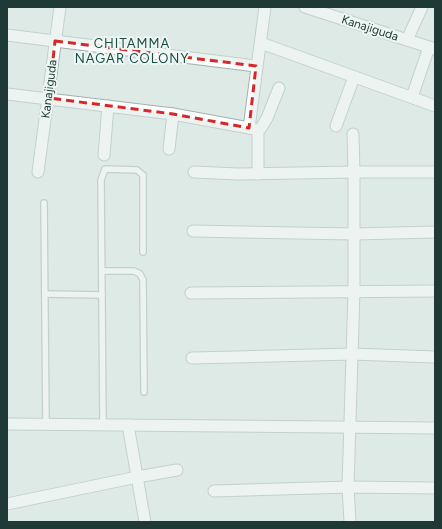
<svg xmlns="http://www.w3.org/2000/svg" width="442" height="529" viewBox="0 0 442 529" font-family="Figtree,sans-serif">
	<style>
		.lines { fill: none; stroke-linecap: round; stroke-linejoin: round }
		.service-casing { stroke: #a1b2ae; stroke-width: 8 }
		.minor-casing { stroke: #a1b2ae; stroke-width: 13 }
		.service { stroke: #fff; stroke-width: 5.5 }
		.minor { stroke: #fff; stroke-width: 11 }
		.marked { fill: none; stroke: #d62828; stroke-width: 3; stroke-dasharray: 8 5; stroke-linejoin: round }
		.labels { text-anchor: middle; stroke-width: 4; stroke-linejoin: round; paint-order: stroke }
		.street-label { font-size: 12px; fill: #1f3a36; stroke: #eef7f3 }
		.neighbourhood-label { font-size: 13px; letter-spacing: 1px; fill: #1b4c46; stroke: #eef7f3 }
	</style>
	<rect width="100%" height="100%" fill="#deeae6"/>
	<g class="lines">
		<defs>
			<g id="service">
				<path d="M 44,203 L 46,425"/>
				<path d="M 102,271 L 134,271 L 140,274 L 143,280 L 144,392"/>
				<path d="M 45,294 L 102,295"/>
				<path d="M 103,425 L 101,180 L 105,169 L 137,170 L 143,175 L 143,252"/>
			</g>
			<g id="minor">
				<path d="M 305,7 L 435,49"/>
				<path d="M 7,35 L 256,66"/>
				<path d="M 407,40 L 422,7"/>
				<path d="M 261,43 L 435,106"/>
				<path d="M 7,94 L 173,114 L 249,128 L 265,7"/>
				<path d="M 412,97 L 429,47"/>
				<path d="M 336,126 L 354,77"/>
				<path d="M 249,128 L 258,130 L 261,128 L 267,118 L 279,88"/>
				<path d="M 169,149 L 173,114"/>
				<path d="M 104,155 L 108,106"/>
				<path d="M 38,172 L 60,7"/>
				<path d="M 194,172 L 238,174 L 354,172 L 353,134"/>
				<path d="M 258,174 L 258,130"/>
				<path d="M 193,231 L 354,234 L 435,232"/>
				<path d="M 191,293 L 435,291"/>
				<path d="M 192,358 L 352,354 L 435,357"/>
				<path d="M 7,424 L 435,428"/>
				<path d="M 128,425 L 145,522"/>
				<path d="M 214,491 L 348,487 L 435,488"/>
				<path d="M 7,504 L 137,477 L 177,470"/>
				<path d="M 350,522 L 348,487 L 354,291 L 354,172 L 435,172"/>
			</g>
		</defs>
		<use href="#service" class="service-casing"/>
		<use href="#minor" class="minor-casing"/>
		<use href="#service" class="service"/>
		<use href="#minor" class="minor"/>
	</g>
	<path d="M0 0H442V529H0ZM 55,41 L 256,66 L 249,128 L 173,114 L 49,98 Z" fill="#deeae6" fill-opacity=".55" fill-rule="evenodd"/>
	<path class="marked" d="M 55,41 L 256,66 L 249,128 L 173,114 L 49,98 Z"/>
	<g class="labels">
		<g class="street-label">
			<text transform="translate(370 28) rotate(18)" y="4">Kanajiguda</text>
			<text transform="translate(49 89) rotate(-83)" y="4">Kanajiguda</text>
		</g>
		<g class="neighbourhood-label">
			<text x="132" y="48">CHITAMMA<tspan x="132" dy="15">NAGAR COLONY</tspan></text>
		</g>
	</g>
	<rect width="442" height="529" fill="none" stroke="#1f3a36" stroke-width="16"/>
</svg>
